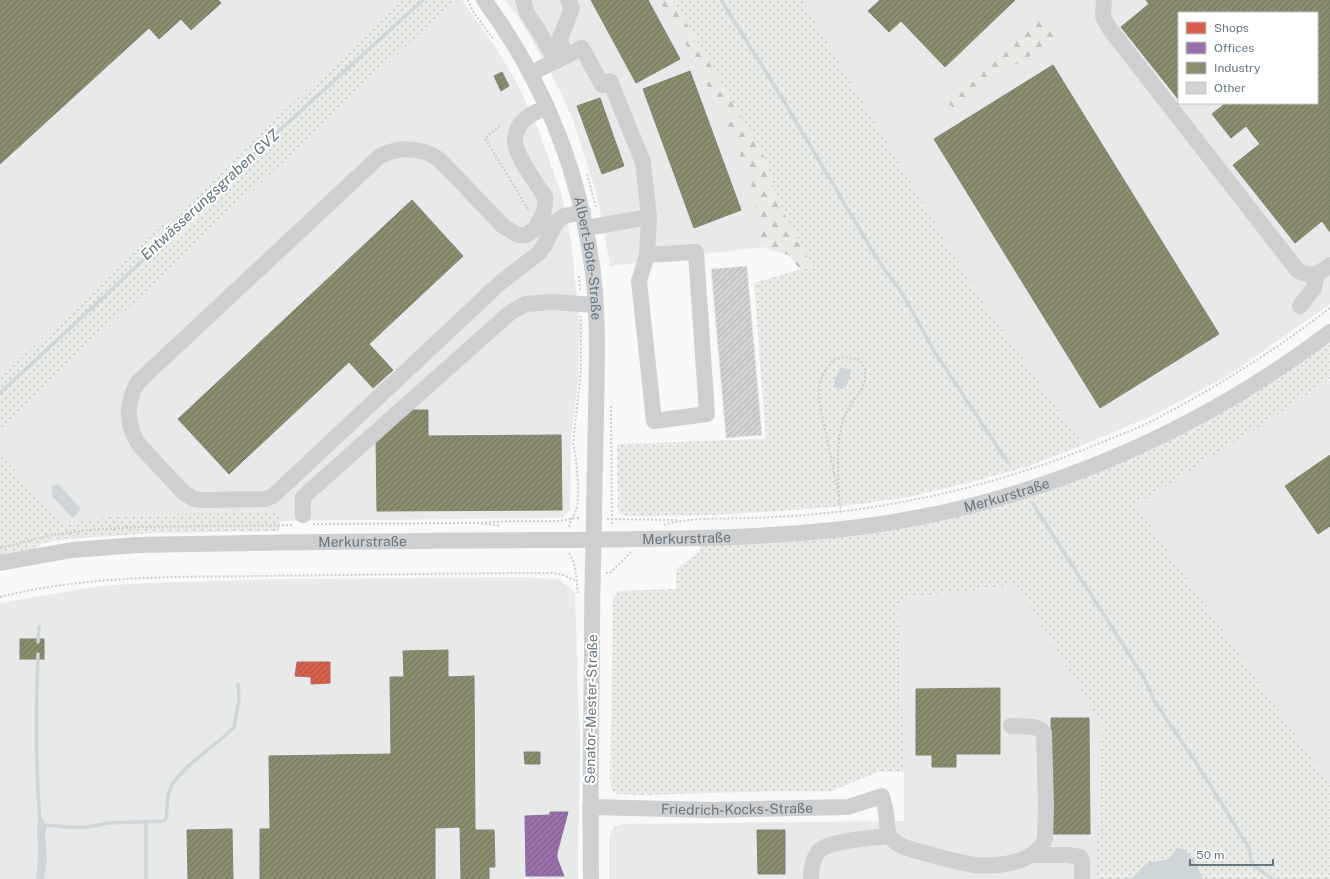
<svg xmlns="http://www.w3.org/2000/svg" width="1330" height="879" viewBox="0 0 1330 879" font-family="'Public Sans',sans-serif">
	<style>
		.built { fill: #e8e9e9; fill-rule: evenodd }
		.grass { fill: url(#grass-dots) }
		.forest { fill: url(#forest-firs) }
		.water { fill: #ced6d9 }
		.shops { fill: url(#shops-hatch); stroke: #b4675d }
		.offices { fill: url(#offices-hatch); stroke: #89729f }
		.industry { fill: url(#industry-hatch); stroke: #808574 }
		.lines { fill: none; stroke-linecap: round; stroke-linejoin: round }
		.stream { stroke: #ced6d9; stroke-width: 3.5 }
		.building { fill: url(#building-hatch); stroke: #e8e8e8 }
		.path { stroke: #cbcccd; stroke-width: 2; stroke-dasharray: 2 2; stroke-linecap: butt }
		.minor { stroke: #cecfd0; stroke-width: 16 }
		.labels { text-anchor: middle; stroke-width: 4; stroke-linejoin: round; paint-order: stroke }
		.street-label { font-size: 14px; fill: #657683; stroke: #fff }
		.water-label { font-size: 15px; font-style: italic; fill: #60757c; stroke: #fff }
	</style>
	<defs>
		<pattern id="grass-dots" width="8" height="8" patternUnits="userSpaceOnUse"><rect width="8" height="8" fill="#e8ebe6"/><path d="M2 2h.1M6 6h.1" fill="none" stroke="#c0c3c0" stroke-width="1.8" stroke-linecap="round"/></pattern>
		<pattern id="forest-firs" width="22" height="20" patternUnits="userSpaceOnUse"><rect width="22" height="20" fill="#e8ebe6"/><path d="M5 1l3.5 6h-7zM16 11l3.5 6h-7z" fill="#c0c3c0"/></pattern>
		<pattern id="shops-hatch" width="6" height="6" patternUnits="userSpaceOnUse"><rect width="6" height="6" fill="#d6604d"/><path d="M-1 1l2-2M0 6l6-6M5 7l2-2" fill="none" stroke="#a85144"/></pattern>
		<pattern id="offices-hatch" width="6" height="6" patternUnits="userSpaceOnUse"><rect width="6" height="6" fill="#9970ab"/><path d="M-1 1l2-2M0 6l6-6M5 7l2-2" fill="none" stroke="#7a5d8a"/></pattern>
		<pattern id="industry-hatch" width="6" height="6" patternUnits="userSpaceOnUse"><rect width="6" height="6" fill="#8c8c6e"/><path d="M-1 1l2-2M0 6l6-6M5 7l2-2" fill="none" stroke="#70725c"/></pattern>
		<pattern id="building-hatch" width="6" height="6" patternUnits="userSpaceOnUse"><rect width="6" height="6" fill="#d0d2d3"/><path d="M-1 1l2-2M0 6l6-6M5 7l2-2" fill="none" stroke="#acafb1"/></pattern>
	</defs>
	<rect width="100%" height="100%" fill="#f9f9f9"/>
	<g class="built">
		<path d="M 0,0 L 402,0 L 0,378 Z"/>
		<path d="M 455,0 L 462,0 L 496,48 L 517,83 L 537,126 L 561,193 L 571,241 L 580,325 L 579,374 L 571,437 L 570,510 L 562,518 L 280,521 L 279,513 L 121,515 L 65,524 L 0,455 L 0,429 Z"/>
		<path d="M 505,0 L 659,0 L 688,48 L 727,124 L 751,183 L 762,247 L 610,266 L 602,219 L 595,189 L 573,120 L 559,89 L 538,50 L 518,17 Z"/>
		<path d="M 802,0 L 1330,0 L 1330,304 L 1229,375 L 1154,415 L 1083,445 L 976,292 ZM 1179,13 L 1317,13 L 1317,103 L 1179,103 Z"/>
		<path d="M 1330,380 L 1330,785 L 1136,505 Z"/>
		<path d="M 524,577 L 558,579 L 575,592 L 580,747 L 578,879 L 0,879 L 0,603 L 99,586 L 147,583 L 281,579 Z"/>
		<path d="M 1017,585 L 1102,725 L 1097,855 L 1097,879 L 609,879 L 609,840 L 611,832 L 614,826 L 623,824 L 904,821 L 904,772 L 898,606 L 904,598 Z"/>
	</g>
	<g class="grass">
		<path d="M 402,0 L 455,0 L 0,429 L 0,378 Z"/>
		<path d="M 673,0 L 802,0 L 976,292 L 1083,445 L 1068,451 L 1022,468 L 979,480 L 909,497 L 844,506 L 808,509 L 714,515 L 625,516 L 620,514 L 618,510 L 617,444 L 766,439 L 754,283 L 812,266 L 776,198 L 766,160 Z"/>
		<path d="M 1330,339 L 1330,379 L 1249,433 L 1136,505 L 1330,785 L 1330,879 L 1097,879 L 1097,855 L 1102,725 L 1017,585 L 904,598 L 898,605 L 904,772 L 878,772 L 831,791 L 779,791 L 643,795 L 617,794 L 611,789 L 610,776 L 613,600 L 618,591 L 676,589 L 676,569 L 699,552 L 701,545 L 780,542 L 1079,478 Z"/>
		<path d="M 0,455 L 65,524 L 121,515 L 279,513 L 280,521 L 279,531 L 155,533 L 66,539 L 43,543 L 34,550 L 0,557 Z"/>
	</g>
	<g class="forest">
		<path d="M 659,0 L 673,0 L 766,160 L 776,198 L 812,266 L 800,269 L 788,255 L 762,247 L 751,183 L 727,124 L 688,48 Z"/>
		<path d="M 1044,16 L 1060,34 L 1020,63 L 1011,64 L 954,108 L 945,101 L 946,97 L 996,59 L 1009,44 Z"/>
	</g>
	<g class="water">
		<path d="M 841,367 L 850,370 C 851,377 848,384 843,389 L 836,388 L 834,381 Z"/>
		<path d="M 58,484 L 81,509 L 73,518 L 52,496 L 52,486 Z"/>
		<path d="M 40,815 L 47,826 L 45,835 L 47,859 L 44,879 L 36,879 C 37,869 38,860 38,850 C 38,839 35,826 40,815 Z"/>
		<path d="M 1177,848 L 1186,850 L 1194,860 L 1203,879 L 1131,879 L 1147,863 L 1169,859 Z"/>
	</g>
	<path class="shops" d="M 297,662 L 330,662 L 330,683 L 311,684 L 311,677 L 295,676 Z"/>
	<path class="offices" d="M 550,812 L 568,812 L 557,853 L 557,858 L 564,876 L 526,876 L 525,816 L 550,815 Z"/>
	<g class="industry">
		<path d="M 0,0 L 218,0 L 221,3 L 191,30 L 181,19 L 159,39 L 149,28 L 0,164 Z"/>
		<path d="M 591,0 L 648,0 L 680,59 L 636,83 Z"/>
		<path d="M 880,0 L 1015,0 L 945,67 L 901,21 L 889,32 L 868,11 Z"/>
		<path d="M 1146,0 L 1330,0 L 1330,232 L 1322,221 L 1295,243 L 1233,165 L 1260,144 L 1246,126 L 1231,138 L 1212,114 L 1226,103 L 1317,103 L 1317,13 L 1179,13 L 1179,100 L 1121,27 L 1149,4 Z"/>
		<path d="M 1053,65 L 1219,334 L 1100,408 L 934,139 Z"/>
		<path d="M 690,71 L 741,210 L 694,228 L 643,89 Z"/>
		<path d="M 502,72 L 509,86 L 501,91 L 494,76 Z"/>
		<path d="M 600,98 L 624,166 L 602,174 L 577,106 Z"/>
		<path d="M 412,200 L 463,256 L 369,344 L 393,370 L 373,388 L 349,362 L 229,474 L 178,419 Z"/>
		<path d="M 406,410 L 428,410 L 428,436 L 561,435 L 562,510 L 377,511 L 376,436 Z"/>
		<path d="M 1330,455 L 1330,526 L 1318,534 L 1285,486 Z"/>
		<rect x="20" y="639" width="24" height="20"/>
		<path d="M 448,650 L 448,677 L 474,676 L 475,830 L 494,830 L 495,867 L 489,867 L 489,879 L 461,879 L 460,827 L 435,828 L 435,879 L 260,879 L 260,829 L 270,829 L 269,756 L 391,754 L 390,677 L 404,677 L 403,651 Z"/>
		<path d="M 1000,688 L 1000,754 L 956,754 L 956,767 L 932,767 L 932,755 L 916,755 L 916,689 Z"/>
		<path d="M 1051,718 L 1089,718 L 1090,834 L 1052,834 Z"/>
		<path d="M 524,752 L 540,752 L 540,764 L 525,764 Z"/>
		<path d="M 232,829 L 233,879 L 188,879 L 187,830 Z"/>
		<path d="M 757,830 L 785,830 L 785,874 L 758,874 Z"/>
	</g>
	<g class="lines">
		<g class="stream">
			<path d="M 721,0 L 782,98 L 879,262 L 902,293 L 934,351 L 1008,463"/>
			<path d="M 0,393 L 122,280 L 250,157 L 423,0"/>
			<path d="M 1033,504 L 1143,676 L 1155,702 L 1195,761 L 1246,843 L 1250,851 L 1251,864 L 1273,879"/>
			<path d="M 38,642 L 39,627"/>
			<path d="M 38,654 C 36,710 35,765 40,820"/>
			<path d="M 44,825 L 68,827 L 87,827 L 109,823 L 164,821 L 166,819 L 168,795 L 172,784 L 187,767 L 227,734 L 234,727 L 239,700 L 238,684"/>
			<path d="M 146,879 L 146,821"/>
		</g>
	</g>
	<path class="building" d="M 747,266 L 762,435 L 726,438 L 711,269 Z"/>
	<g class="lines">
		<g class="path">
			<path d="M 468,0 L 472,10 L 493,39"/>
			<path d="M 500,126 L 485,138 L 529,211"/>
			<path d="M 587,174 L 596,207"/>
			<path d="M 579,276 L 580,292"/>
			<path d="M 611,406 L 612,526"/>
			<path d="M 839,496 C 838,473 836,439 844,417 C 848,406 862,392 864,383 C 867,372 865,369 860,360 L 843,357 L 833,360 L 825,371 L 819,384 L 819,401 L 839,496 L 841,515"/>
			<path d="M 607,519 L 678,520"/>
			<path d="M 481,523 L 500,526"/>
			<path d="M 313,524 L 481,523 C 507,520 533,522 559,521 C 566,520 573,518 580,518"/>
			<path d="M 664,525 C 686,517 724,519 749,518 C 786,517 824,514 860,509 C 944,497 1027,474 1105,441 C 1119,435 1134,430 1148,423 C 1212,390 1273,352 1330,308"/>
			<path d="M 569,527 C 570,520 574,516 576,510 C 581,498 576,456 573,443 L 581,371 L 581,316"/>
			<path d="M 0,548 L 51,535 L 99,529 L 141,527 L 294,525"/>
			<path d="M 569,553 C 577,566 576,579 578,593"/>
			<path d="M 606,573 L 610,573 L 631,552"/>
			<path d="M 0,597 C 86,575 177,577 265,576 C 361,575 457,573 552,573 L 561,574 L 577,581"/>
		</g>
		<g class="minor">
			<path id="s1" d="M 484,0 C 539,74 576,161 590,253 C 599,303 597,360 596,411 C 595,463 594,514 593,566 C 592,596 592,626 592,656 C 591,731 590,805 591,879"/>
			<path d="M 523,0 L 527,13 L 543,38 L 556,61"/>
			<path d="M 1104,0 L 1103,16 L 1109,28 L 1298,271 C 1313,277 1318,275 1330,265"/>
			<path d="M 567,55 L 559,41 L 572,8 L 568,0"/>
			<path d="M 531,74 L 543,67 L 582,48 L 602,85 L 610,81 L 643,162 L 649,217 L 586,228"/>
			<path d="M 547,107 C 539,111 529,114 523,121 C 518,126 514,136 515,143 C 517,158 537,184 545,197 L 545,205 L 543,214 L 535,229 L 526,235 L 518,235 L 503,226 L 439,159 C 420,147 398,146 379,157 L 138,382 C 125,404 126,426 140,446 L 183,492 L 194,499 L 203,500 L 265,499 L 273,496 L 500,283 L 539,253 L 544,246 L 557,221 L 564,216 L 583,212"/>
			<path d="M 647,255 L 696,252 L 707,414 L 654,421 L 639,281 L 647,255 L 649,217"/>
			<path d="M 1300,306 L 1314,288 L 1317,273"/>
			<path d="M 303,515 L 303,497 L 511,312 L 526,304 L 552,302 L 595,305"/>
			<path id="s2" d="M 0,563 L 72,550 L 137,545 C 272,542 407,541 542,540 C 645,539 749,540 852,528 C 1025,507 1192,437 1330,332"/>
			<path id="s3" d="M 590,807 L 710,810 L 848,807 L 882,796 C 883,802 886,808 886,814 C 888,822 885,833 892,839 C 901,848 914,850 925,853 C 942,858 959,863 976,865 C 998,867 1036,863 1045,839 L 1046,806 L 1044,733 C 1038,724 1021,727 1011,726"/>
			<path d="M 1033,855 L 1068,855 L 1080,857 L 1082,861 L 1082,877"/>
			<path d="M 811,879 C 811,869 813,854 823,848 C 837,840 872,838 889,836"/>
		</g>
	</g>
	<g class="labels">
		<g class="street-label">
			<text dy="5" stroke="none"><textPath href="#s1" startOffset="282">Albert-Bote-Straße</textPath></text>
			<text dy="5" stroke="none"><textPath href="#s2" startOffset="1012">Merkurstraße</textPath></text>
			<text dy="5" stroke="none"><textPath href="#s2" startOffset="688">Merkurstraße</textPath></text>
			<text dy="5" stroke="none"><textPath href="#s2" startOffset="364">Merkurstraße</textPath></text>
			<text transform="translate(591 709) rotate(-89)" y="5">Senator-Mester-Straße</text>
			<text dy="5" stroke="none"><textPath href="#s3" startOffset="147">Friedrich-Kocks-Straße</textPath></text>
		</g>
		<g class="water-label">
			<text transform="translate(210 195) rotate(-43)" y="5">Entwässerungsgraben GVZ</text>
		</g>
	</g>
	<rect x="1178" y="12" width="140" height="92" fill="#ffffff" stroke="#c1c8cd"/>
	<rect x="1186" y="22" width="20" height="12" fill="#d6604d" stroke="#c1c8cd"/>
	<text x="1214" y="32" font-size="12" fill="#657683">Shops</text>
	<rect x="1186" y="42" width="20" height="12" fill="#9970ab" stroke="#c1c8cd"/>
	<text x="1214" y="52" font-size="12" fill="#657683">Offices</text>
	<rect x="1186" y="62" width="20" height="12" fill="#8c8c6e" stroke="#c1c8cd"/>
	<text x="1214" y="72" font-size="12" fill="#657683">Industry</text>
	<rect x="1186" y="82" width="20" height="12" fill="#d0d2d3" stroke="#c1c8cd"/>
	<text x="1214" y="92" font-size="12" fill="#657683">Other</text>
	<path d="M1190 859v6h83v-6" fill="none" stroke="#657683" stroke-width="2"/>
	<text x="1196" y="859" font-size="12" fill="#657683" stroke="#ffffff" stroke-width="3" paint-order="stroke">50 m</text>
</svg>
